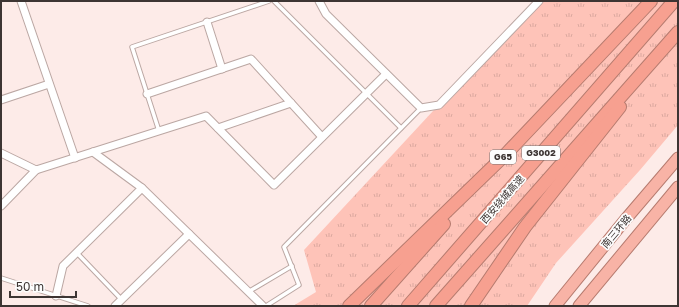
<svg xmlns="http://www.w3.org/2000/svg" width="679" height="307" viewBox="0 0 679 307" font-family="'Golos Text','Noto Sans SC',sans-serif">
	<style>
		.grass { fill: url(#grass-tufts) }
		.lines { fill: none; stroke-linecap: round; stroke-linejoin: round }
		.service-casing { stroke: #bba7a3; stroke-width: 5.5 }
		.minor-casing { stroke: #bba7a3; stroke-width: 9 }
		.trunk-casing { stroke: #b67b6f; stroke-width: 13 }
		.motorway-casing { stroke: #b67b6f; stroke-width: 14 }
		.service { stroke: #fff; stroke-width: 3.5 }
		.minor { stroke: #fff; stroke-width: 7 }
		.trunk { stroke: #f8b3a6; stroke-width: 11 }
		.motorway { stroke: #f7a090; stroke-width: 12 }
		.labels { text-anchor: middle; stroke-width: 3.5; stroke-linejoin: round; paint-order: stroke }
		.shield { fill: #fdfdfd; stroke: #777170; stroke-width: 1 }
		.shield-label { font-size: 9px; font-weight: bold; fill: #3d3533 }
		.street-label { font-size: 10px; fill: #3d3533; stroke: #fdfdfd }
	</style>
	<defs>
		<pattern id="grass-tufts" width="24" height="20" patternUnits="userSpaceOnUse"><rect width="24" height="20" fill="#fec3b8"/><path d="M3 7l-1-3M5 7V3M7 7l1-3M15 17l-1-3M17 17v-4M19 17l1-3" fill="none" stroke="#dba89f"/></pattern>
	</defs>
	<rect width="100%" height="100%" fill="#fdebe8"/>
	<path class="grass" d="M 535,1 L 678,1 L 678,125 L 640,170 L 556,263 L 527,306 L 293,306 L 316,292 L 304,250 Z"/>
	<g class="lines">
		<defs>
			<g id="service">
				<path d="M 274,1 L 401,128"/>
				<path d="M 159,131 L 132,47 L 269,1"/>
				<path d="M 77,253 L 122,300"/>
				<path d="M 1,278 L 88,306"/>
				<path d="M 248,292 L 292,266"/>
				<path d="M 266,306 L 299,285 L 284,247 L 421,108"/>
			</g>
			<g id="minor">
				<path d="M 21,1 L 75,158"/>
				<path d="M 319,1 L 326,14 L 421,108 L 439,105 L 539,1"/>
				<path d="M 207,22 L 222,69"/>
				<path d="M 147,94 L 251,59 L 322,137"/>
				<path d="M 1,100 L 49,84"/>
				<path d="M 218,128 L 291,103"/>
				<path d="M 93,152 L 142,188 L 263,306"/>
				<path d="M 1,153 L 36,170 L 206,116 L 274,185 L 386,74"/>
				<path d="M 1,206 L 36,170"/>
				<path d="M 56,296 L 63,266 L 142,188"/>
				<path d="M 115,306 L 189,234"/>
			</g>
			<g id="trunk">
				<path d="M 555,306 L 625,220 L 678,158"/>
				<path d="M 579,306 L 678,187"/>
			</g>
			<g id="motorway">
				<path d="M 349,306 L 506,154 L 651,1"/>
				<path d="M 371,306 L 444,224"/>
				<path d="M 408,306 L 674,1"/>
				<path d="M 436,306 L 678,32"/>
				<path d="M 471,306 L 525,227 L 620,107"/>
			</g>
		</defs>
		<use href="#service" class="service-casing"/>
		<use href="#minor" class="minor-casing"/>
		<use href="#trunk" class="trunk-casing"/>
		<use href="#motorway" class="motorway-casing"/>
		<use href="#service" class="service"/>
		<use href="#minor" class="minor"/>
		<use href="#trunk" class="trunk"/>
		<use href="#motorway" class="motorway"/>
	</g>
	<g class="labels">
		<g class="shield">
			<rect x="522" y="146" width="38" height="14" rx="3"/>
			<rect x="490" y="150" width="26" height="14" rx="3"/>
		</g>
		<g class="shield-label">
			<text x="541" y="156">G3002</text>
			<text x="503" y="160">G65</text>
		</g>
		<g class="street-label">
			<text transform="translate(502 199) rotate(-49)" y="4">西安绕城高速</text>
			<text transform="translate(616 231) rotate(-50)" y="4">南三环路</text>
		</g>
	</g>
	<rect width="679" height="307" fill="none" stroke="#3d3533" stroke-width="4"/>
	<path d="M10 291v6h66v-6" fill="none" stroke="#3d3533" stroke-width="2"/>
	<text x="16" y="291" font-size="12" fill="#3d3533" stroke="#fdfdfd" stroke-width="3" paint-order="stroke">50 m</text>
</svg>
